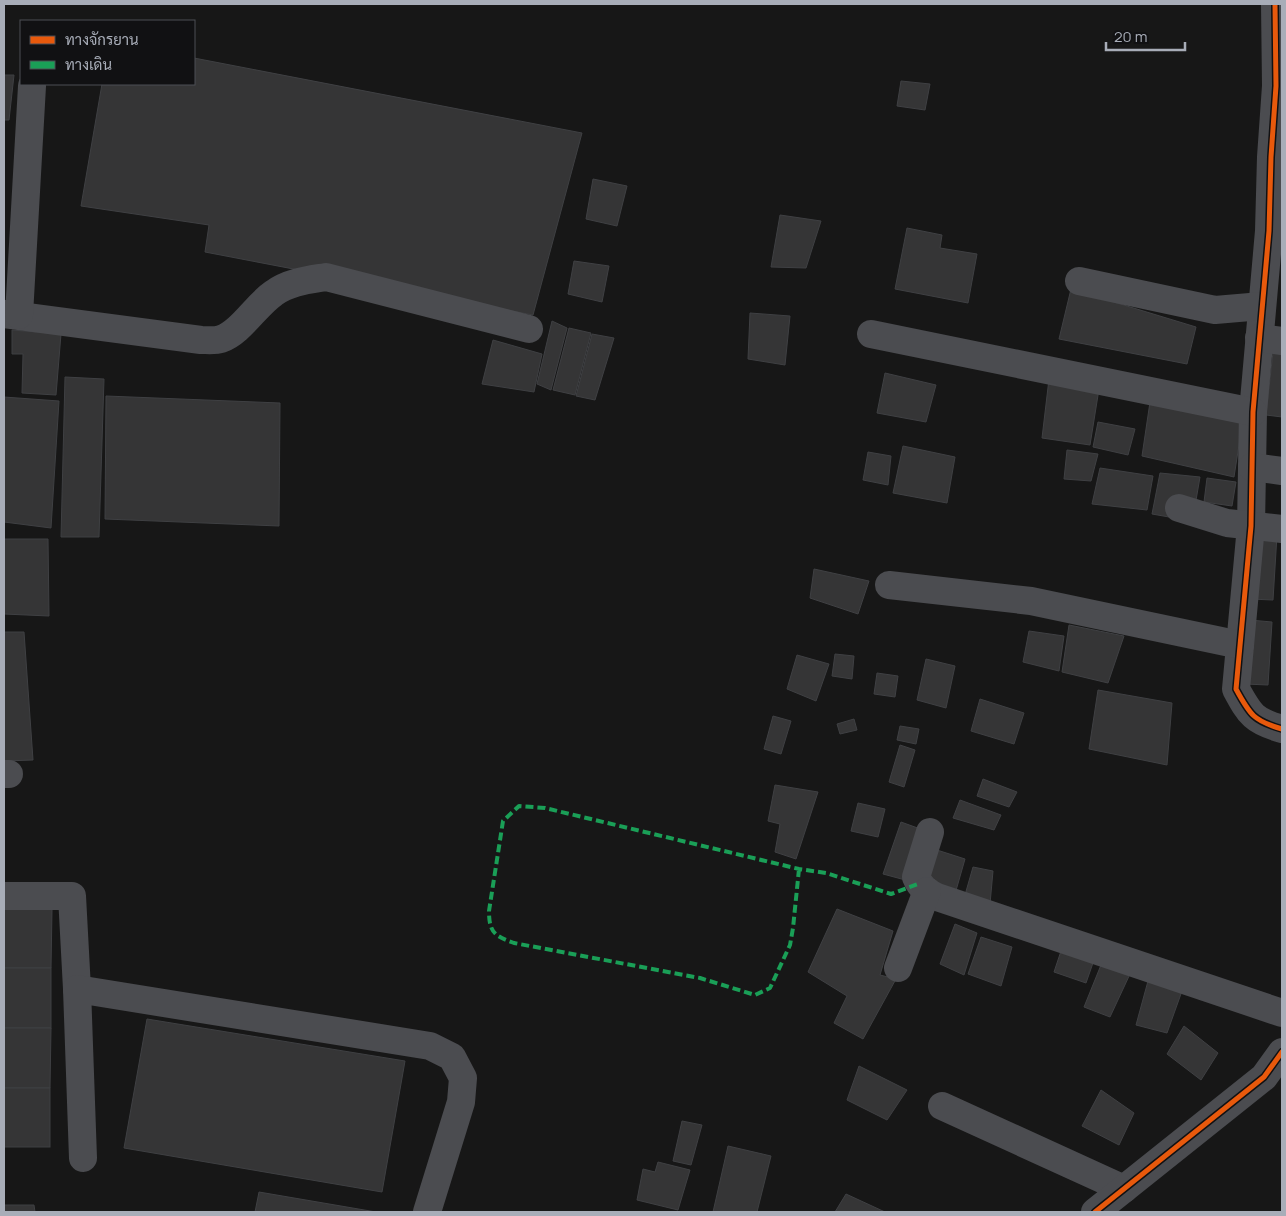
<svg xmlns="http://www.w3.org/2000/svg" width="1286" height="1216" viewBox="0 0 1286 1216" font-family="Manrope,Sarabun,sans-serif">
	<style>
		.building { fill: #353536; stroke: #3f4043 }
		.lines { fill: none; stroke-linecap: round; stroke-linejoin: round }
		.minor { stroke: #4b4c50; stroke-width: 28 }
		.quiet { stroke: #1a9f57; stroke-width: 4; stroke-dasharray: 8 4; stroke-linecap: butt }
		.cycleway-casing { stroke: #111113; stroke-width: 8 }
		.cycleway { stroke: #e8590c; stroke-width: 5 }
	</style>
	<rect width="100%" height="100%" fill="#171717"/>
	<g class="building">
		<path d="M 194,58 L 582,133 L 533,315 L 205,252 L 209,225 L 81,206 L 102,84 L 194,84 Z"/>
		<path d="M 4,75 L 14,75 L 9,120 L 4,120 Z"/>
		<path d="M 901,81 L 930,84 L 925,110 L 897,106 Z"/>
		<path d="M 593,179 L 627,186 L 617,226 L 586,219 Z"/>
		<path d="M 780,215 L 821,221 L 806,268 L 771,267 Z"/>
		<path d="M 907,228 L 942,235 L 940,248 L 977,254 L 968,303 L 895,289 Z"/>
		<path d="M 574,261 L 609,266 L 602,302 L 568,294 Z"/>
		<path d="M 1071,289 L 1196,327 L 1187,364 L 1059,339 Z"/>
		<path d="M 750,313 L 790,316 L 785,365 L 748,359 Z"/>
		<path d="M 552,321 L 567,328 L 551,390 L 537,384 Z"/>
		<path d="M 569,328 L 591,333 L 575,395 L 553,390 Z"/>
		<path d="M 12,330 L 61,334 L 56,395 L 22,393 L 23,354 L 12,354 Z"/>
		<path d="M 592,334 L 614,338 L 595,400 L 576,396 Z"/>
		<path d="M 493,340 L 542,354 L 534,392 L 482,384 Z"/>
		<path d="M 1274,343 L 1282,344 L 1282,417 L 1266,415 Z"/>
		<path d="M 885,373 L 936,385 L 926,422 L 877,413 Z"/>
		<path d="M 65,377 L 104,379 L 99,537 L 61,537 Z"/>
		<path d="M 1049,379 L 1099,389 L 1090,445 L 1042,438 Z"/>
		<path d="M 106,396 L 280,403 L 279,526 L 105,519 Z"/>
		<path d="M 4,397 L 59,401 L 51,528 L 4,522 Z"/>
		<path d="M 1150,402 L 1243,419 L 1234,477 L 1142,456 Z"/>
		<path d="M 1098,422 L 1135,429 L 1128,455 L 1093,447 Z"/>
		<path d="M 903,446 L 955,457 L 947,503 L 893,493 Z"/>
		<path d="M 1067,450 L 1098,454 L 1091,481 L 1064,479 Z"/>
		<path d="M 868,452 L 891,456 L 888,485 L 863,480 Z"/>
		<path d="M 1100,468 L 1153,476 L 1147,510 L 1092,504 Z"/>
		<path d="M 1160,473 L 1200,477 L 1195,506 L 1169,517 L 1152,514 Z"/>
		<path d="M 1207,478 L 1236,482 L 1232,506 L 1204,502 Z"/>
		<path d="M 1253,534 L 1277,535 L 1273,600 L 1250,599 Z"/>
		<path d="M 4,539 L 48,539 L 49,616 L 4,614 Z"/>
		<path d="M 814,569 L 869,581 L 858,614 L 810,598 Z"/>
		<path d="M 1250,620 L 1272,622 L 1268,685 L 1245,684 Z"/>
		<path d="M 1069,625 L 1124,636 L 1108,683 L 1062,672 Z"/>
		<path d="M 1029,631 L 1064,636 L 1059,671 L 1023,662 Z"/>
		<path d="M 4,632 L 24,632 L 33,760 L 4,761 Z"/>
		<path d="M 835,654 L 854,656 L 852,679 L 832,676 Z"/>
		<path d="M 797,655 L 829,664 L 816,701 L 787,689 Z"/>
		<path d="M 926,659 L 955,666 L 946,708 L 917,700 Z"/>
		<path d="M 877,673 L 898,676 L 895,697 L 874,694 Z"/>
		<path d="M 1098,690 L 1172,703 L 1167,765 L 1089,749 Z"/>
		<path d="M 980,699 L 1024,713 L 1014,744 L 971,731 Z"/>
		<path d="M 773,716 L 791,721 L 781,754 L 764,749 Z"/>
		<path d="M 854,719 L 857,730 L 840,734 L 837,724 Z"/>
		<path d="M 900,726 L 919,729 L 916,744 L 897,740 Z"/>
		<path d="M 900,745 L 915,750 L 904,787 L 889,782 Z"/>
		<path d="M 983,779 L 1017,792 L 1009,807 L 977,796 Z"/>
		<path d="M 775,785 L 818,792 L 796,859 L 775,852 L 780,824 L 768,821 Z"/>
		<path d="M 960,800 L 1001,815 L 994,830 L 953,818 Z"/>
		<path d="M 858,803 L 885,809 L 878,837 L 851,831 Z"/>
		<path d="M 901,822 L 926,831 L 909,881 L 883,874 Z"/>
		<path d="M 937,850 L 965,859 L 955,894 L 925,884 Z"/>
		<path d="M 973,867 L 993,871 L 990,904 L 965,895 Z"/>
		<path d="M 4,909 L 52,909 L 51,968 L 4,968 Z"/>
		<path d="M 837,909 L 893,931 L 880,975 L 896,979 L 863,1039 L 834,1023 L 847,996 L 808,972 Z"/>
		<path d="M 955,924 L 977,933 L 964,975 L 940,964 Z"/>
		<path d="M 981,937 L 1012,947 L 1001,986 L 968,974 Z"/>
		<path d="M 1062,948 L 1094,960 L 1086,983 L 1054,972 Z"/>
		<path d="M 1101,965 L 1130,974 L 1110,1017 L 1084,1007 Z"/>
		<rect x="4" y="968" width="47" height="60"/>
		<path d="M 1148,981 L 1182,991 L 1167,1033 L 1136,1025 Z"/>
		<path d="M 147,1019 L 405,1061 L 382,1192 L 124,1148 Z"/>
		<path d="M 1184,1026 L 1218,1053 L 1201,1080 L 1167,1054 Z"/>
		<path d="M 4,1028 L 51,1028 L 50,1088 L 4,1088 Z"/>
		<path d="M 859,1066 L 907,1090 L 887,1120 L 847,1100 Z"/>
		<rect x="4" y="1088" width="46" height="59"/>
		<path d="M 1101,1090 L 1134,1113 L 1119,1145 L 1082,1126 Z"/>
		<path d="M 682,1121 L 702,1125 L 691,1165 L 673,1161 Z"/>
		<path d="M 728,1146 L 771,1156 L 757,1212 L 713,1212 Z"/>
		<path d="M 658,1162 L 690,1170 L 678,1210 L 637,1200 L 643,1169 L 655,1172 Z"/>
		<path d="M 259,1192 L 376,1212 L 255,1212 Z"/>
		<path d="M 846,1194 L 885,1212 L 835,1212 Z"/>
		<path d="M 4,1205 L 34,1205 L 35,1212 L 4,1212 Z"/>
	</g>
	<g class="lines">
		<g class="minor">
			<path d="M 1275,4 L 1276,86 L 1271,157 L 1269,231 L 1253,412 L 1251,526 L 1236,689 C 1250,715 1254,721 1282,729"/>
			<path d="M 1079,281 L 1215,310 L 1262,306"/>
			<path d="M 4,314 L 201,340 C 207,340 215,341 221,339 C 241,332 256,305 274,293 C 289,282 308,280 326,277 L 529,329"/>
			<path d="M 19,315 L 32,86"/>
			<path d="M 871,334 L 1253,412"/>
			<path d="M 1259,338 L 1282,341"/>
			<path d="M 1252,467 L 1282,471"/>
			<path d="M 1179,508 L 1227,523 L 1282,529"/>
			<path d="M 889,585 L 1031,601 L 1240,645"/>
			<path d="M 4,774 L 9,774"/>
			<path d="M 930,832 L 916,877 C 920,887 927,892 937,897 L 1282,1013"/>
			<path d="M 4,896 L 72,896 L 77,989"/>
			<path d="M 898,968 L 927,891"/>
			<path d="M 942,1106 L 1124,1189"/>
			<path d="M 83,1158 L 77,989 L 430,1046 L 452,1057 L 463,1078 L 461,1102 L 427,1212"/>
			<path d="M 1095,1212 L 1264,1077 L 1282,1052"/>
		</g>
		<path class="quiet" d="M 799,869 L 793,928 L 790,945 L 770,988 L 755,995 L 700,978 L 514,943 C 495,936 489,933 489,911 L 503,821 L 519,806 L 545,808 L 799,869 L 826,873 L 891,894 L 918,884"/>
		<defs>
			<g id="cycleway">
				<path d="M 1275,4 L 1276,86 L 1271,157 L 1269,231 L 1253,412 L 1251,526 L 1236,689 C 1250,715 1254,721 1282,729"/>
				<path d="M 1095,1212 L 1264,1077 L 1282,1052"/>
			</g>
		</defs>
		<use href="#cycleway" class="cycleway-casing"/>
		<use href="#cycleway" class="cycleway"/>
	</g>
	<rect width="1286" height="1216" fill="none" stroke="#a8adb8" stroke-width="10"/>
	<rect x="20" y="20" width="175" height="65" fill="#111113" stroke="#4d4f55"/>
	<rect x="30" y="36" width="25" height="8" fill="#e8590c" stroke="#4d4f55"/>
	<text x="65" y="45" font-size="15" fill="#a8adb8">ทางจักรยาน</text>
	<rect x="30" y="61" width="25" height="8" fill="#1a9f57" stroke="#4d4f55"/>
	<text x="65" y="70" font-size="15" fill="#a8adb8">ทางเดิน</text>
	<path d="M1106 42v8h79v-8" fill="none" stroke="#a8adb8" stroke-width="2.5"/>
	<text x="1114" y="42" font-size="15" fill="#a8adb8" stroke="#111113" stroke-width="4" paint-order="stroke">20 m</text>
</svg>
